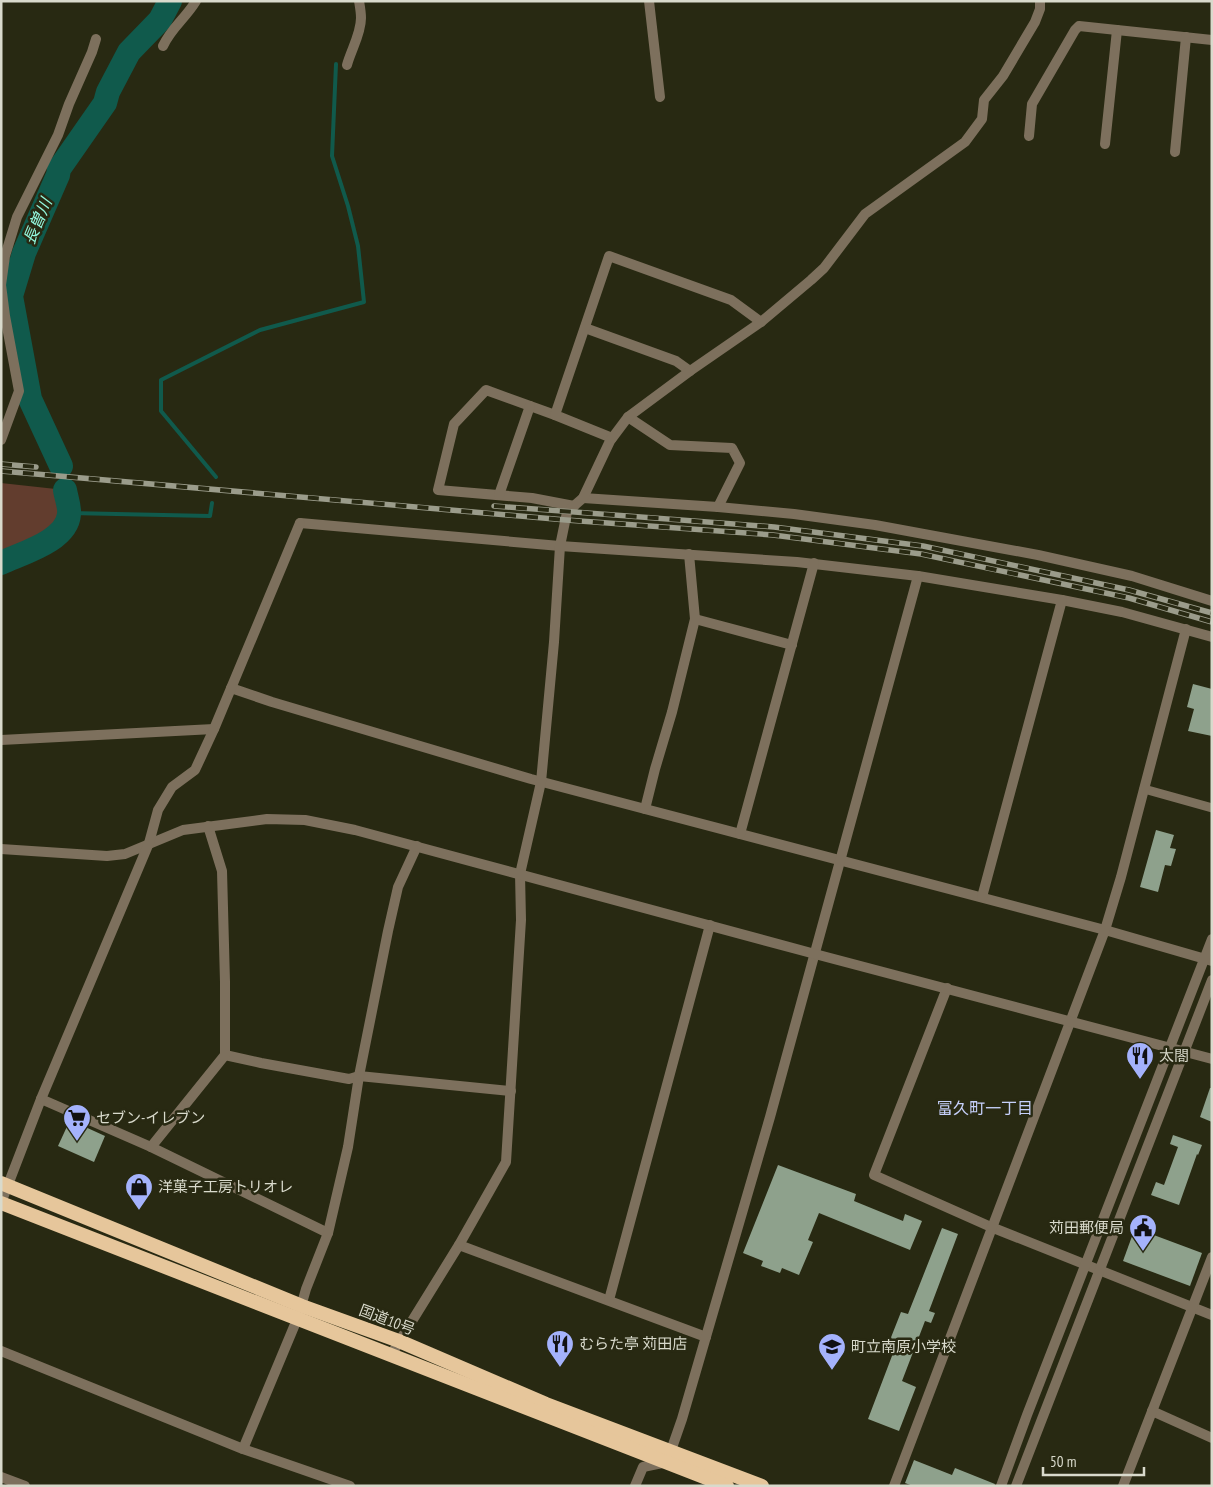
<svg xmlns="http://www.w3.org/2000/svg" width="1213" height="1487" viewBox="0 0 1213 1487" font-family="'PT Sans Narrow','Noto Sans JP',sans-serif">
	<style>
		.green { fill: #623d2e }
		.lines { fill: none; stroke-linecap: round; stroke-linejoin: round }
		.stream { stroke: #105a4c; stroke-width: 4 }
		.river { stroke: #105a4c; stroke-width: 24 }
		.building { fill: #8ea18c }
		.service { stroke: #7d705d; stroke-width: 9 }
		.minor { stroke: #7d705d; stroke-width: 10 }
		.tertiary { stroke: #7d705d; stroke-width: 10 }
		.trunk { stroke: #e6c69b; stroke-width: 14 }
		.rail-casing { stroke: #9b9c8b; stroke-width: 5.5 }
		.rail { stroke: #282912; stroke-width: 4; stroke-dasharray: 11; stroke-linecap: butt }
		.labels { text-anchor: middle; stroke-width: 5; stroke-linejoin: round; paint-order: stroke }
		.poi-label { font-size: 15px; fill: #d9dacc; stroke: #282912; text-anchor: start }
		.street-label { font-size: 15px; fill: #d9dacc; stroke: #282912 }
		.water-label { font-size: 16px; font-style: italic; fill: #93f8df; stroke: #282912 }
		.neighbourhood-label { font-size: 16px; fill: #c6d0fa; stroke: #282912 }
	</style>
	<rect width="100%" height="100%" fill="#282912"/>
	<path class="green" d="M 1,483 L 65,490 C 66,497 70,507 69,514 C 67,541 22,553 1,563 Z"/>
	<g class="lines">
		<g class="stream">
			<path d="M 216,477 L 161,411 L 161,380 L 260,330 L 364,302 L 358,246 L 348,206 L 332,156 L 336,64"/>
			<path d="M 70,513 L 210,516 L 212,503"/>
		</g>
		<g class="river">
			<path d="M 61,466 L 30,399 L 11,296 L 24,253 L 58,175 L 59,169 L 105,103 L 108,92 L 129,52 L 160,20 L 170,1"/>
			<path d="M 1,563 C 22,553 67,541 69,514 C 70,507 66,497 65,490"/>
		</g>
	</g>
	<g class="building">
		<path d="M 1193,684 L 1212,689 L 1212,736 L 1188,731 L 1194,709 L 1187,707 Z"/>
		<path d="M 1156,830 L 1174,835 L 1170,848 L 1176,849 L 1171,866 L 1165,865 L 1158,892 L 1140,887 Z"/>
		<path d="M 1210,1088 L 1212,1088 L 1212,1122 L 1200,1117 Z"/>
		<path d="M 70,1120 L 105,1136 L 94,1162 L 58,1146 Z"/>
		<path d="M 1173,1135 L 1202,1145 L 1198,1155 L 1197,1154 L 1179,1205 L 1151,1195 L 1156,1182 L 1164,1185 L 1178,1147 L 1170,1144 Z"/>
		<path d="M 778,1165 L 856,1194 L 854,1201 L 903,1221 L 905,1214 L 922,1221 L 910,1250 L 819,1213 L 808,1240 L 813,1242 L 799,1275 L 782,1268 L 780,1273 L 761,1266 L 763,1261 L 743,1253 Z"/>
		<path d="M 942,1228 L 958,1234 L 929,1311 L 935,1313 L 931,1323 L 925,1321 L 902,1381 L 916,1387 L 899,1431 L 868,1419 L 895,1348 L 888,1345 L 901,1312 L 908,1314 Z"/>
		<path d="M 1135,1228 L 1202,1253 L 1190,1286 L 1123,1261 Z"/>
		<path d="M 914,1460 L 952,1475 L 955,1468 L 995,1484 L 994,1486 L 913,1486 L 905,1483 Z"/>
	</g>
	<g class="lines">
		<path class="service" d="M 1144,789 L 1212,808"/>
		<g class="minor">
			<path d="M 649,1 L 660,97"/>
			<path d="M 163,46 C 172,27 185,19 196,1"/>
			<path d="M 347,65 C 351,50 361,34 361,18 C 361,12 360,7 359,1"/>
			<path d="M 1029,136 L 1032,104 L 1075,30 L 1079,26 L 1212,40"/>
			<path d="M 1105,144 L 1117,30"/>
			<path d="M 1175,152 L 1186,37"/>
			<path d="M 585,328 L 676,361 L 690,371"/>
			<path d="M 555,415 L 486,390 L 454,424 L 438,490 L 532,498 L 574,506"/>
			<path d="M 628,417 L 670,445 L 732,448 L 740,463 L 718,507"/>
			<path d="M 612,438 L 555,415 L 609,256 L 731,300 L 761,322"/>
			<path d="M 1,440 L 19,391 L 5,316 L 1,285 L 5,256 L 17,217 L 58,135 L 69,104 L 92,52 L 96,39"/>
			<path d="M 499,495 L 530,406"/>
			<path d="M 583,498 L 718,507 L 794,514 L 875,525 L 1038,555 L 1132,576 L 1212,601"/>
			<path d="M 300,523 L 560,546 L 797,562 L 918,576 L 1062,600 L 1122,612 L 1212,637"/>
			<path d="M 695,619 L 792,645"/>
			<path d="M 231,688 L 272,702 L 531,779 L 1105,930 L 1212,961"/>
			<path d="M 1,740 L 214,729"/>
			<path d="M 645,809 L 655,769 L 672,712 L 695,619 L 689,554"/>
			<path d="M 740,834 L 814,563"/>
			<path d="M 982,897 L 1062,600"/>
			<path d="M 947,988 L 874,1175 L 991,1227 L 1212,1315"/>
			<path d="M 225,1055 L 261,1063 L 349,1079 L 359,1076 L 511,1091"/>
			<path d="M 41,1099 L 151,1147 L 328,1233"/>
			<path d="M 151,1147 L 225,1055 L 225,982 L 222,871 L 208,826"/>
			<path d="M 459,1245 L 706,1337"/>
			<path d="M 609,1300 L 710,925"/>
			<path d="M 1,1351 L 243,1449 L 350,1486"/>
			<path d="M 391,1355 L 459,1245 L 506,1162 L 521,920 L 520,874 L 541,782 L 554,642 L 560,546 L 567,512 L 583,498 L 610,441 L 628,417 L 690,371 L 761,322 L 811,280 L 824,268 L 865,214 L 965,142 L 982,119 L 984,100 L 1003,76 L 1035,22 L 1040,9 L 1040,1"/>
			<path d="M 1152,1411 L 1212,1438"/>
			<path d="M 243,1449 L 298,1317 L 306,1289 L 328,1233 L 348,1147 L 359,1076 L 388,931 L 398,887 L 417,846"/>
			<path d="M 635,1486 L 643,1467 L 667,1462 L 682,1419 L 770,1117 L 918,576"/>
			<path d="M 894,1486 L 1105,930 L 1121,877 L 1186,629"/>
			<path d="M 1123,1486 L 1212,1257"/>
		</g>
		<g class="tertiary">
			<path d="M 1,849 L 107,856 L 125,854 L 183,830 L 267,819 L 305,820 L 355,830 L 815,954 L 1212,1059"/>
			<path d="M 1,1203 L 41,1099 L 149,843 L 158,810 L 172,787 L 195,770 L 214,729 L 300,523"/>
			<path d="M 1,1477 L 25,1486"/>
			<path d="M 1001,1486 L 1027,1415 L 1212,939"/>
			<path d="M 1016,1486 L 1212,980"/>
		</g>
		<g class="trunk">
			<path d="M 1,1183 L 302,1306 L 399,1341 L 546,1404 L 762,1486"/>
			<path d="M 1,1203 L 727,1486"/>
		</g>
		<defs>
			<g id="rail">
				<path d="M 1,464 L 36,467"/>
				<path d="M 1,471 L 566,520 L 773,535 L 921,554 L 1129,598 L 1212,622"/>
				<path d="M 494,506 L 774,527 L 923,546 L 1129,590 L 1212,613"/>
			</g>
		</defs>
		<use href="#rail" class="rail-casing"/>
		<use href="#rail" class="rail"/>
	</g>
	<defs>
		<symbol id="restaurant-pin" viewBox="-11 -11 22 30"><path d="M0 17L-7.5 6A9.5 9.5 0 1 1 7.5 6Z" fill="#a4b2fc" stroke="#282912"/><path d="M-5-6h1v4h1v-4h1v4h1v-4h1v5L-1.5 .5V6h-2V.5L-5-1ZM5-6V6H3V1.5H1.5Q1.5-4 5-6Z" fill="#111"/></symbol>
		<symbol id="supermarket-pin" viewBox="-11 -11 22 30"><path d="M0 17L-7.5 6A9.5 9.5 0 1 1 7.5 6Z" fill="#a4b2fc" stroke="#282912"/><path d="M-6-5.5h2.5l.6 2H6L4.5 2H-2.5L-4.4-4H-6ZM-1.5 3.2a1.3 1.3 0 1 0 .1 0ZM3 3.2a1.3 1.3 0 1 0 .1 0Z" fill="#111"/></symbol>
		<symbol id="shop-pin" viewBox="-11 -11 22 30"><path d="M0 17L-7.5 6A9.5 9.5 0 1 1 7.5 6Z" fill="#a4b2fc" stroke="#282912"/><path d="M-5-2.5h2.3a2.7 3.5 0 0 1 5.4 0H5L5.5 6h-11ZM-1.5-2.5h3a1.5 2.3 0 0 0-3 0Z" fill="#111"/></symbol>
		<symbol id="civic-pin" viewBox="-11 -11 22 30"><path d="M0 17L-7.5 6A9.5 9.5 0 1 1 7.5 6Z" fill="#a4b2fc" stroke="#282912"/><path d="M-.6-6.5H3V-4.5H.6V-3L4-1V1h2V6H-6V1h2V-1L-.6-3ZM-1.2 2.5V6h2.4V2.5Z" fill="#111"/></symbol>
		<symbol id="school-pin" viewBox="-11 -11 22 30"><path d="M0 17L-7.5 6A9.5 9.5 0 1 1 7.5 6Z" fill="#a4b2fc" stroke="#282912"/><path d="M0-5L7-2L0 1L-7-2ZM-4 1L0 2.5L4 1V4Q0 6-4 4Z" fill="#111"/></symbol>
	</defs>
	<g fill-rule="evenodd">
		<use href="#restaurant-pin" x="1124" y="1040" width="32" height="43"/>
		<use href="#supermarket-pin" x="61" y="1102" width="32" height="43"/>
		<use href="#shop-pin" x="123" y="1171" width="32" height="43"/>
		<use href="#civic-pin" x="1127" y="1212" width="32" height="43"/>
		<use href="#restaurant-pin" x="544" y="1328" width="32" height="43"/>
		<use href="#school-pin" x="816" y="1331" width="32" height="43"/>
	</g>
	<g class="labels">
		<g class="poi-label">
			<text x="1159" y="1061">太閤</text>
			<text x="96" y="1123">セブン-イレブン</text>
			<text x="158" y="1192">洋菓子工房トリオレ</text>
			<text x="1124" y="1233" text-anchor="end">苅田郵便局</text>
			<text x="579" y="1349">むらた亭 苅田店</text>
			<text x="851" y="1352">町立南原小学校</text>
		</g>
		<g class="street-label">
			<text transform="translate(387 1320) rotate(21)" y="5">国道10号</text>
		</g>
		<g class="water-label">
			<text transform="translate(37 221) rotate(-67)" y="6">長曽川</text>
		</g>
		<g class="neighbourhood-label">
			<text x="985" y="1114">富久町一丁目</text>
		</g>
	</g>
	<rect width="1213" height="1487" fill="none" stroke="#d9dacc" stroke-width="5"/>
	<path d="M1043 1467v8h101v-8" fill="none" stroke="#d9dacc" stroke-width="2.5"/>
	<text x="1050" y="1467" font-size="15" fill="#d9dacc" stroke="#282912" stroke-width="4" paint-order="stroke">50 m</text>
</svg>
